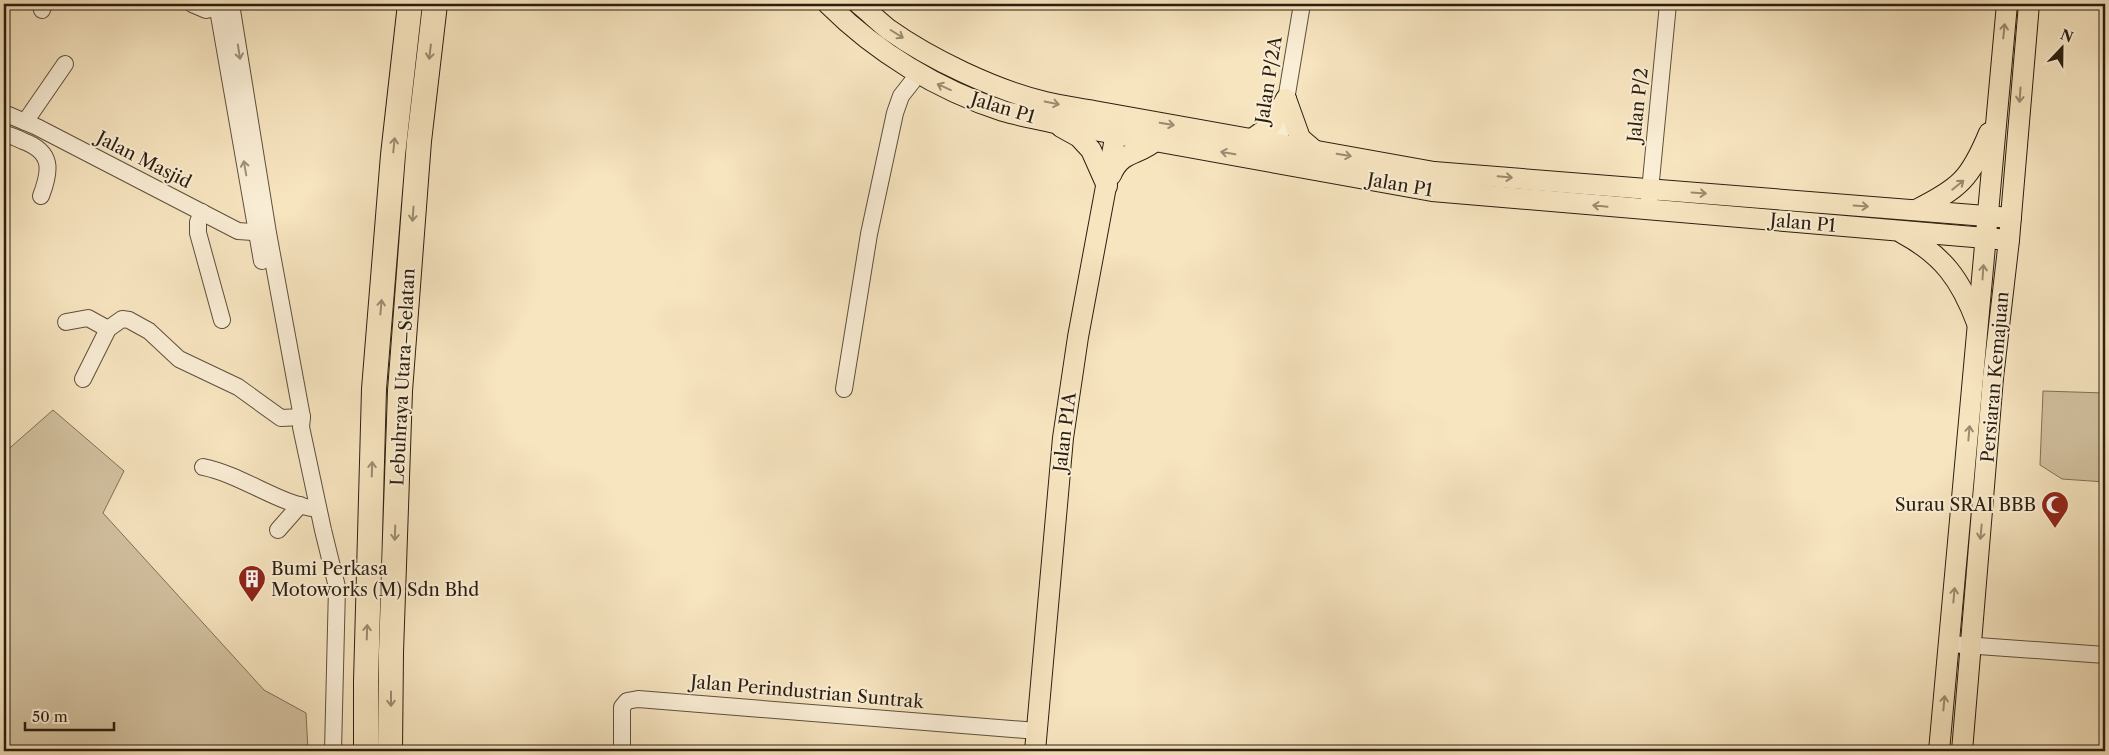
<svg xmlns="http://www.w3.org/2000/svg" width="2109" height="755" viewBox="0 0 2109 755" font-family="'Libre Caslon Text',serif">
	<style>
		.green { fill: #d4c3a2; stroke: #807058 }
		.lines { fill: none; stroke-linecap: round; stroke-linejoin: round }
		.minor-casing { stroke: #5e503b; stroke-width: 18 }
		.major-casing { stroke: #2b1e0f; stroke-width: 22 }
		.highway-casing { stroke: #2b1e0f; stroke-width: 26 }
		.minor { stroke: #faeed6; stroke-width: 16 }
		.major { stroke: #f7e5c0; stroke-width: 20 }
		.highway { stroke: #f7e5c0; stroke-width: 24 }
		.oneway { stroke: #9b8b70 }
		.oneway2 { stroke: #9d907c }
		.labels { text-anchor: middle; stroke-width: 4; stroke-linejoin: round; paint-order: stroke }
		.street-label { font-size: 18px; fill: #2b1e0f; stroke: #faeed6 }
		.poi-label { font-size: 18px; fill: #2b1e0f; stroke: #faeed6; text-anchor: end }
	</style>
	<rect width="100%" height="100%" fill="#f7e5c0"/>
	<filter id="stains"><feTurbulence type="fractalNoise" baseFrequency=".004" numOctaves="4"/><feColorMatrix values="0 0 0 0 .2 0 0 0 0 .09 0 0 0 0 .02 0 0 0 .5 -.17"/></filter>
	<radialGradient id="worn" r=".72"><stop offset=".6" stop-color="#630" stop-opacity="0"/><stop offset="1" stop-color="#630" stop-opacity=".3"/></radialGradient>
	<g class="green">
		<path d="M 2043,391 L 2105,393 L 2105,482 L 2062,479 L 2040,465 Z"/>
		<path d="M 53,410 L 124,471 L 103,513 L 264,690 L 306,713 L 308,751 L 15,751 L 4,746 L 4,453 Z"/>
	</g>
	<g class="lines">
		<defs>
			<g id="minor">
				<path d="M 192,4 L 206,10 L 228,5"/>
				<path d="M 217,4 L 262,261"/>
				<path d="M 231,4 L 268,233 L 302,417 L 301,427 L 323,530 L 337,587 L 333,751"/>
				<path d="M 42,10 L 44,4"/>
				<path d="M 4,113 L 37,127 L 238,231 L 266,233"/>
				<path d="M 25,122 L 65,64"/>
				<path d="M 4,134 C 10,135 17,138 23,141 C 53,152 51,170 41,196"/>
				<path d="M 1277,154 L 1302,4"/>
				<path d="M 1649,201 L 1668,4"/>
				<path d="M 202,212 L 198,222 L 198,233 L 222,320"/>
				<path d="M 66,322 L 88,318 L 108,329"/>
				<path d="M 83,379 L 108,329 L 122,319 L 129,320 L 149,331 L 179,359 L 238,387 L 281,418 L 302,417"/>
				<path d="M 844,389 L 869,234 L 895,113 L 901,96 L 919,73"/>
				<path d="M 203,467 C 243,475 279,505 318,509"/>
				<path d="M 278,530 L 300,505"/>
				<path d="M 1950,644 L 2105,655"/>
				<path d="M 622,751 L 622,707 L 627,701 L 638,699 L 1037,731"/>
			</g>
			<g id="major">
				<path d="M 828,4 C 876,52 938,90 1003,111 C 1020,116 1038,119 1055,123 L 1432,191 L 2009,240"/>
				<path d="M 859,4 C 869,12 878,21 888,29 C 930,59 995,90 1045,102 C 1061,106 1078,108 1094,111 L 1434,172 L 2011,218"/>
				<path d="M 1286,99 L 1300,138 L 1314,150"/>
				<path d="M 1061,127 L 1079,137 L 1091,150 L 1107,186"/>
				<path d="M 1252,139 L 1270,126 L 1286,99"/>
				<path d="M 1111,175 C 1122,149 1140,156 1156,140"/>
				<path d="M 1916,210 C 1960,188 1970,179 1989,133"/>
				<path d="M 1902,233 C 1943,255 1961,280 1977,323"/>
				<path d="M 1035,751 L 1063,438 L 1078,337 L 1118,122"/>
				<path d="M 1939,751 L 2007,4"/>
				<path d="M 1962,751 L 1993,378 L 2009,240 L 2029,4"/>
			</g>
			<g id="highway">
				<path d="M 366,751 L 366,681 L 374,389 L 393,155 L 410,4"/>
				<path d="M 390,751 L 391,652 L 400,391 L 419,141 L 435,4"/>
			</g>
		</defs>
		<use href="#minor" class="minor-casing"/>
		<use href="#major" class="major-casing"/>
		<use href="#highway" class="highway-casing"/>
		<use href="#minor" class="minor"/>
		<use href="#major" class="major"/>
		<use href="#highway" class="highway"/>
	</g>
	<defs><path id="oneway-shaft" d="M-6 0H5M1.5-3L5.5 0L1.5 3" fill="none" stroke-width="1.6" stroke-linecap="round" stroke-linejoin="round" transform="scale(1.25)"/></defs>
	<g class="oneway">
		<use href="#oneway-shaft" transform="translate(2004 31) rotate(-84)"/>
		<use href="#oneway-shaft" transform="translate(897 34) rotate(32)"/>
		<use href="#oneway-shaft" transform="translate(430 52) rotate(97)"/>
		<use href="#oneway-shaft" transform="translate(944 87) rotate(-156)"/>
		<use href="#oneway-shaft" transform="translate(2020 95) rotate(94)"/>
		<use href="#oneway-shaft" transform="translate(1052 103) rotate(11)"/>
		<use href="#oneway-shaft" transform="translate(1167 124) rotate(10)"/>
		<use href="#oneway-shaft" transform="translate(394 145) rotate(-84)"/>
		<use href="#oneway-shaft" transform="translate(1228 153) rotate(-170)"/>
		<use href="#oneway-shaft" transform="translate(1344 155) rotate(10)"/>
		<use href="#oneway-shaft" transform="translate(1505 177) rotate(5)"/>
		<use href="#oneway-shaft" transform="translate(1958 185) rotate(-39)"/>
		<use href="#oneway-shaft" transform="translate(1699 193) rotate(4)"/>
		<use href="#oneway-shaft" transform="translate(1600 206) rotate(-174)"/>
		<use href="#oneway-shaft" transform="translate(1861 206) rotate(4)"/>
		<use href="#oneway-shaft" transform="translate(413 214) rotate(94)"/>
		<use href="#oneway-shaft" transform="translate(1983 272) rotate(-86)"/>
		<use href="#oneway-shaft" transform="translate(381 307) rotate(-85)"/>
		<use href="#oneway-shaft" transform="translate(1969 433) rotate(-85)"/>
		<use href="#oneway-shaft" transform="translate(372 469) rotate(-88)"/>
		<use href="#oneway-shaft" transform="translate(1981 532) rotate(95)"/>
		<use href="#oneway-shaft" transform="translate(395 533) rotate(92)"/>
		<use href="#oneway-shaft" transform="translate(1954 595) rotate(-85)"/>
		<use href="#oneway-shaft" transform="translate(367 632) rotate(-88)"/>
		<use href="#oneway-shaft" transform="translate(391 699) rotate(90)"/>
		<use href="#oneway-shaft" transform="translate(1944 703) rotate(-85)"/>
	</g>
	<g class="oneway2">
		<use href="#oneway-shaft" transform="translate(239 52) rotate(81)"/>
		<use href="#oneway-shaft" transform="translate(245 168) rotate(-100)"/>
	</g>
	<defs>
		<symbol id="mosque-pin" viewBox="-11 -11 22 30"><path d="M0 17L-7.5 6A9.5 9.5 0 1 1 7.5 6Z" fill="#8f2418" stroke="#faeed6"/><path d="M3.5-4.9A6 6 0 1 0 3.5 4.9A5 5 0 1 1 3.5-4.9Z" fill="#fff"/></symbol>
		<symbol id="building-pin" viewBox="-11 -11 22 30"><path d="M0 17L-7.5 6A9.5 9.5 0 1 1 7.5 6Z" fill="#8f2418" stroke="#faeed6"/><path d="M-4-6H4V6H1V3H-1V6H-4ZM-2.5-4.3h1.7v1.8h-1.7ZM.8-4.3h1.7v1.8H.8ZM-2.5-1h1.7V.8h-1.7ZM.8-1h1.7V.8H.8Z" fill="#fff"/></symbol>
	</defs>
	<g fill-rule="evenodd">
		<use href="#mosque-pin" x="2039" y="489" width="32" height="43"/>
		<use href="#building-pin" x="236" y="563" width="32" height="43"/>
	</g>
	<g class="labels">
		<g class="street-label">
			<text transform="translate(1269 80) rotate(-81)" y="6">Jalan P/2A</text>
			<text transform="translate(1638 105) rotate(-84)" y="6">Jalan P/2</text>
			<text transform="translate(1003 108) rotate(17)" y="6">Jalan P1</text>
			<text transform="translate(144 160) rotate(27)" y="6">Jalan Masjid</text>
			<text transform="translate(1400 185) rotate(10)" y="6">Jalan P1</text>
			<text transform="translate(1803 223) rotate(5)" y="6">Jalan P1</text>
			<text transform="translate(403 377) rotate(-87)" y="6">Lebuhraya Utara–Selatan</text>
			<text transform="translate(1995 377) rotate(-85)" y="6">Persiaran Kemajuan</text>
			<text transform="translate(1065 432) rotate(-83)" y="6">Jalan P1A</text>
			<text transform="translate(807 692) rotate(5)" y="6">Jalan Perindustrian Suntrak</text>
		</g>
		<g class="poi-label">
			<text x="2036" y="511">Surau SRAI BBB</text>
			<text x="271" y="575" text-anchor="start">Bumi Perkasa<tspan x="271" dy="21">Motoworks (M) Sdn Bhd</tspan></text>
		</g>
	</g>
	<rect width="2109" height="755" fill="none" stroke="#f7e5c0" stroke-width="20"/>
	<rect x="5" y="5" width="2099" height="745" fill="none" stroke="#2b1e0f" stroke-width="2.5"/>
	<rect x="10" y="10" width="2089" height="735" fill="none" stroke="#2b1e0f"/>
	<g transform="translate(2062 48) rotate(22)" stroke="#faeed6" stroke-width="4" paint-order="stroke">
	<path d="M0-4L9 19L0 12L-9 19Z" fill="#2b1e0f"/>
	<text y="-8" font-size="14" font-weight="bold" text-anchor="middle" fill="#2b1e0f">N</text>
	</g>
	<path d="M25 722v8h89v-8" fill="none" stroke="#2b1e0f" stroke-width="2.5"/>
	<text x="32" y="722" font-size="15" fill="#2b1e0f" stroke="#faeed6" stroke-width="4" paint-order="stroke">50 m</text>
	<rect width="100%" height="100%" filter="url(#stains)"/>
	<rect width="100%" height="100%" fill="url(#worn)"/>
</svg>
